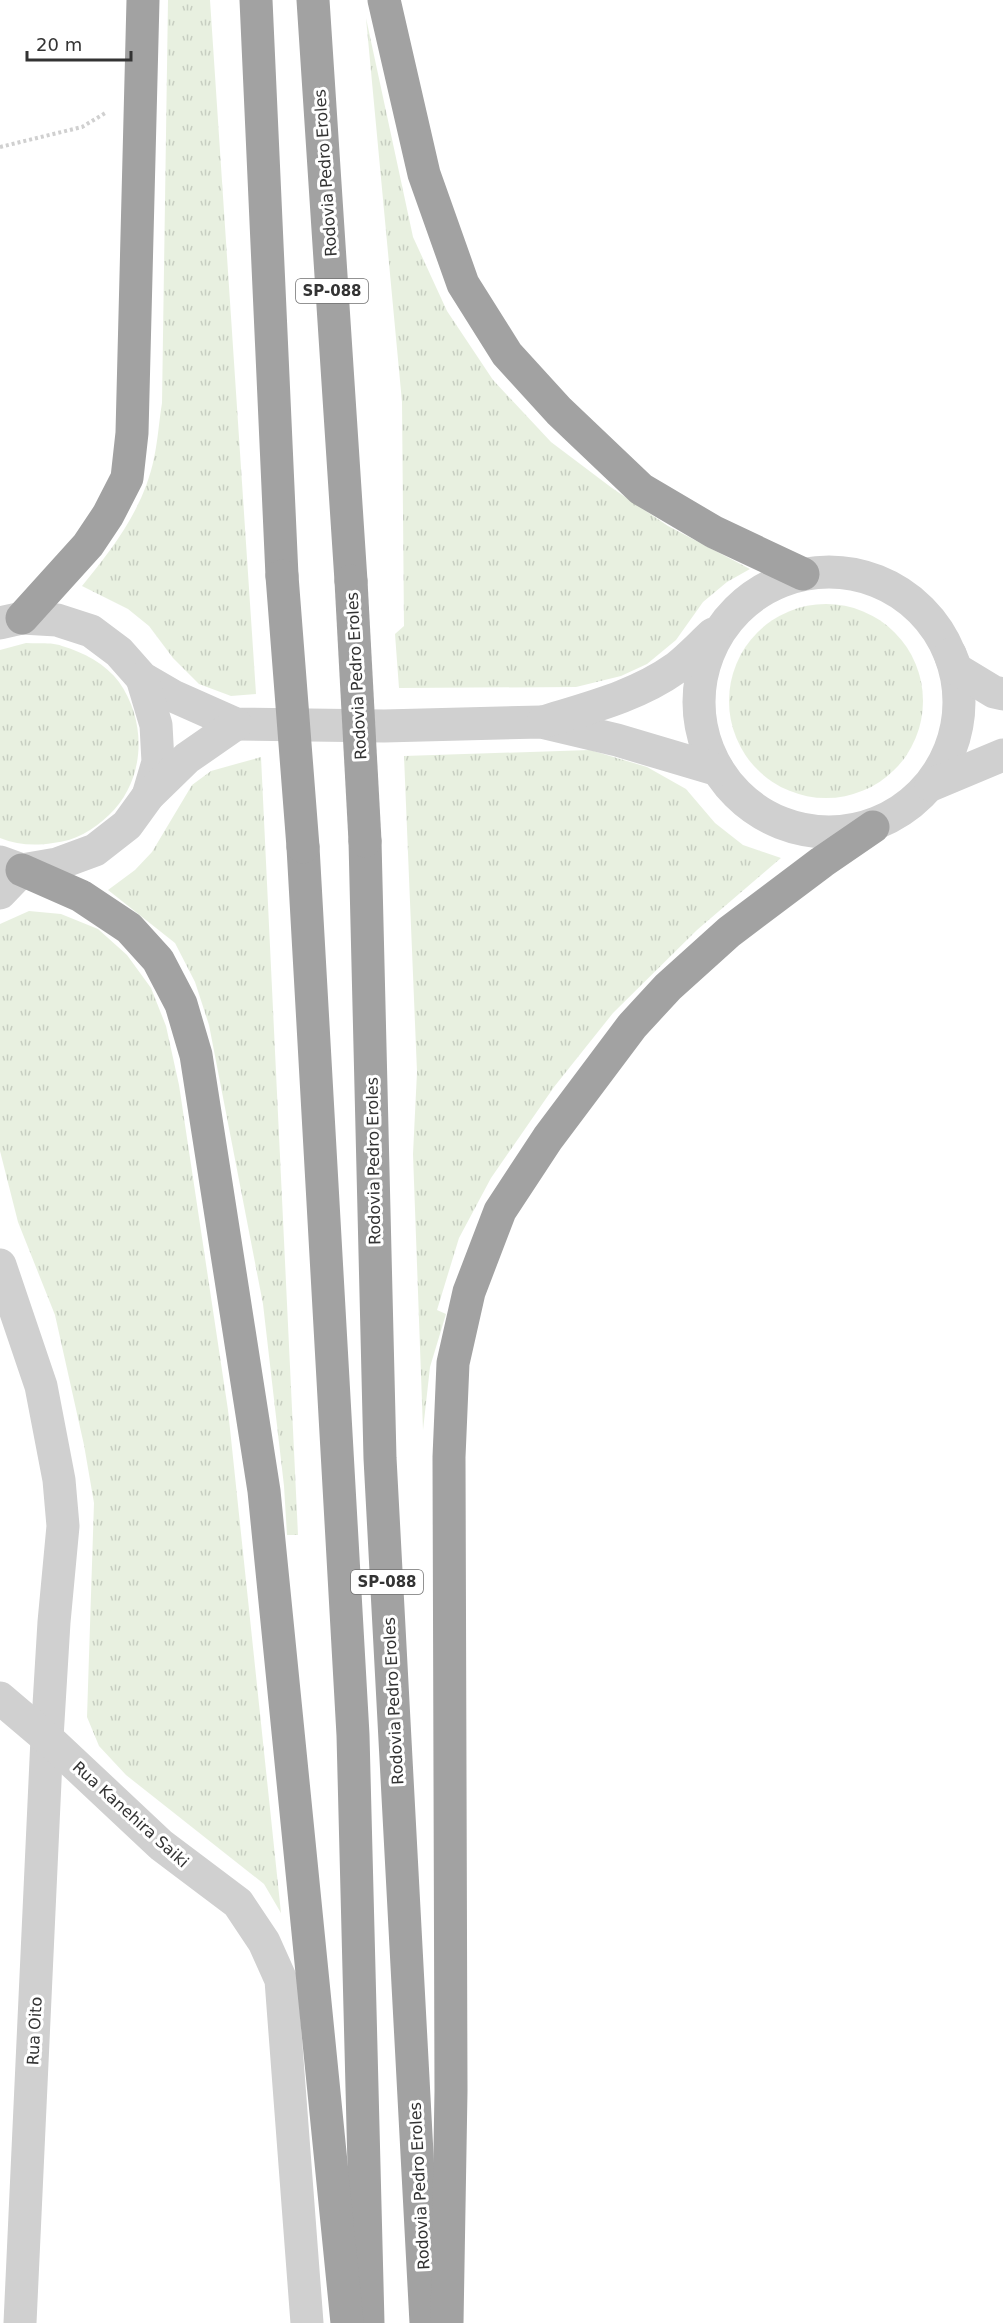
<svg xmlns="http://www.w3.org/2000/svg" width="1003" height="2323" viewBox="0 0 1003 2323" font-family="'DejaVu Sans',sans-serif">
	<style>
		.grass { fill: url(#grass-tufts) }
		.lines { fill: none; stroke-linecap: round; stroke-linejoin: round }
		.path { stroke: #d0d0d0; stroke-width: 4; stroke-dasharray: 3 3; stroke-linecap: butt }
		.minor { stroke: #d0d0d0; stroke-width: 33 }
		.trunk { stroke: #a2a2a2; stroke-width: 33 }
		.trunk-bridge { stroke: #a2a2a2; stroke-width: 33 }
		.labels { text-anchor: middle; stroke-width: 6; stroke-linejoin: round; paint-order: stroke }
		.shield { fill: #fff; stroke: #707070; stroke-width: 1.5 }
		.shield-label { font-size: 15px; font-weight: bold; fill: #333 }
		.street-label { font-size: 16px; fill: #333; stroke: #fff }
	</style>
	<defs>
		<pattern id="grass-tufts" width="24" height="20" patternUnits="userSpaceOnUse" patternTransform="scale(1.5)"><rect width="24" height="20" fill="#e8f0e0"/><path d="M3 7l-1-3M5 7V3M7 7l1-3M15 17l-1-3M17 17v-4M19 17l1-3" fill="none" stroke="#c7cec1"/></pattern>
	</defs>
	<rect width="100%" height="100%" fill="#fff"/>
	<g class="grass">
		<path d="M 168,0 L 210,0 L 256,694 L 231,696 L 199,684 L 173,658 L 149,626 L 128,609 L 82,586 C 113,548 144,508 154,458 C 158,440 159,421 162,403 Z"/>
		<path d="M 366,18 L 413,237 L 447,311 L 493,380 L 551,442 L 612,488 L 668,526 L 750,569 L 727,582 L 703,602 L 676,640 L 647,664 L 621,676 L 576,687 L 399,688 L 395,634 L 404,626 L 402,402 Z"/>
		<circle cx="826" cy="701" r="97"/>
		<path d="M 26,643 C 38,644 52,642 62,646 C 83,652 106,664 119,682 C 148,723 145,781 109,815 C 93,830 75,841 53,843 C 35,846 17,845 0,838 L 0,650 Z"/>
		<path d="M 590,750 L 647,767 L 686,789 L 715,823 L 743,845 L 781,858 L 697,930 L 613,1013 L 554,1087 L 491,1178 L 459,1238 L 437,1310 L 446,1314 L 430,1367 L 423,1430 L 413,1154 L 417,1072 L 404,756 Z"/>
		<path d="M 261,757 L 298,1535 L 287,1535 L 284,1486 L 263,1304 L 209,1025 L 195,982 L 175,943 L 108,890 L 135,870 L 152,852 L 192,785 L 211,771 Z"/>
		<path d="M 29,911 L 61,914 L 98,929 L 127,955 L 151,988 L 166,1026 L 179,1085 L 228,1410 L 281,1913 L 264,1884 L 126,1775 L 99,1746 L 87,1717 L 94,1503 L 84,1445 L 55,1315 L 18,1222 L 0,1151 L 0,924 Z"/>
	</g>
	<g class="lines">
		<path class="path" d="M 0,147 L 82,127 L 107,112"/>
		<g class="minor">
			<circle cx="829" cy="702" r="130"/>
			<path d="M 0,623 L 22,618 L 57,620 L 91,631 L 119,652 L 142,678 L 173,696 L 236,724 L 384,726 L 541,722 L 617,740 L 718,770"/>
			<path d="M 950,654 L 956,669 L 994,692 L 1003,694"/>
			<path d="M 142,678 L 156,725 L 158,762 L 148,796"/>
			<path d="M 543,722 C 588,708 637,696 676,668 C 689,658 701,645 713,634"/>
			<path d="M 931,785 L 1003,755"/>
			<path d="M 0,862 L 22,870 L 57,864 L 95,850 L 127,825 L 148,796 L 187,758 L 236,724"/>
			<path d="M 0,893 L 22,870"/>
			<path d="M 0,1265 L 41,1386 L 59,1480 L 63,1526 L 54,1622 L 47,1738 L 20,2323"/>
			<path d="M 0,1698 L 47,1738 L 161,1845 L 238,1903 L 264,1942 L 281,1980 L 307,2323"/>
		</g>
		<g class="trunk">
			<path d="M 256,0 L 282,576"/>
			<path d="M 313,0 L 351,581"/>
			<path d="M 384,0 L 424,174 L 463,284 L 507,354 L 559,411 L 641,489 L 714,532 L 803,574"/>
			<path d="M 22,618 L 88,545 L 108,515 L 127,478 L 132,433 L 143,0"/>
			<path d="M 365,841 L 380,1458 L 426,2323"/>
			<path d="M 303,847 L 353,1735 L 368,2323"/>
			<path d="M 22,870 L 81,896 L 129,928 L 158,960 L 181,1004 L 196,1055 L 264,1491 L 347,2323"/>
			<path d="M 447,2323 L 451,2091 L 449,1457 L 453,1363 L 469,1292 L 500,1211 L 548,1138 L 632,1026 L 668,987 L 729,932 L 822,862 L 873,827"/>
		</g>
		<g class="trunk-bridge">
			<path d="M 282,576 L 303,847"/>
			<path d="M 351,581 L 365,841"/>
		</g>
	</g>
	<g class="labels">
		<g class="shield">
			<rect x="296" y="279" width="72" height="24" rx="4.5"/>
			<rect x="351" y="1570" width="72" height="24" rx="4.5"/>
		</g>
		<g class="shield-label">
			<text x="332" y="296">SP-088</text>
			<text x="387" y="1587">SP-088</text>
		</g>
		<g class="street-label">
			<text transform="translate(325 173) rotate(-94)" y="6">Rodovia Pedro Eroles</text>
			<text transform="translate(356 676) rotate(-93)" y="6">Rodovia Pedro Eroles</text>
			<text transform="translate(373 1161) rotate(-91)" y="6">Rodovia Pedro Eroles</text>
			<text transform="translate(393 1701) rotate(-93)" y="6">Rodovia Pedro Eroles</text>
			<text transform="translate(131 1814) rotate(42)" y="6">Rua Kanehira Saiki</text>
			<text transform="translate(34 2031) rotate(-87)" y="6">Rua Oito</text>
			<text transform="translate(419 2186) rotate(-93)" y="6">Rodovia Pedro Eroles</text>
		</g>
	</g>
	<path d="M27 51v9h104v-9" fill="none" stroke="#333333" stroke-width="3"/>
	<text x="36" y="51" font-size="18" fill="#333333" stroke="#ffffff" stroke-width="4.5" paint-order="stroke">20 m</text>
</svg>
